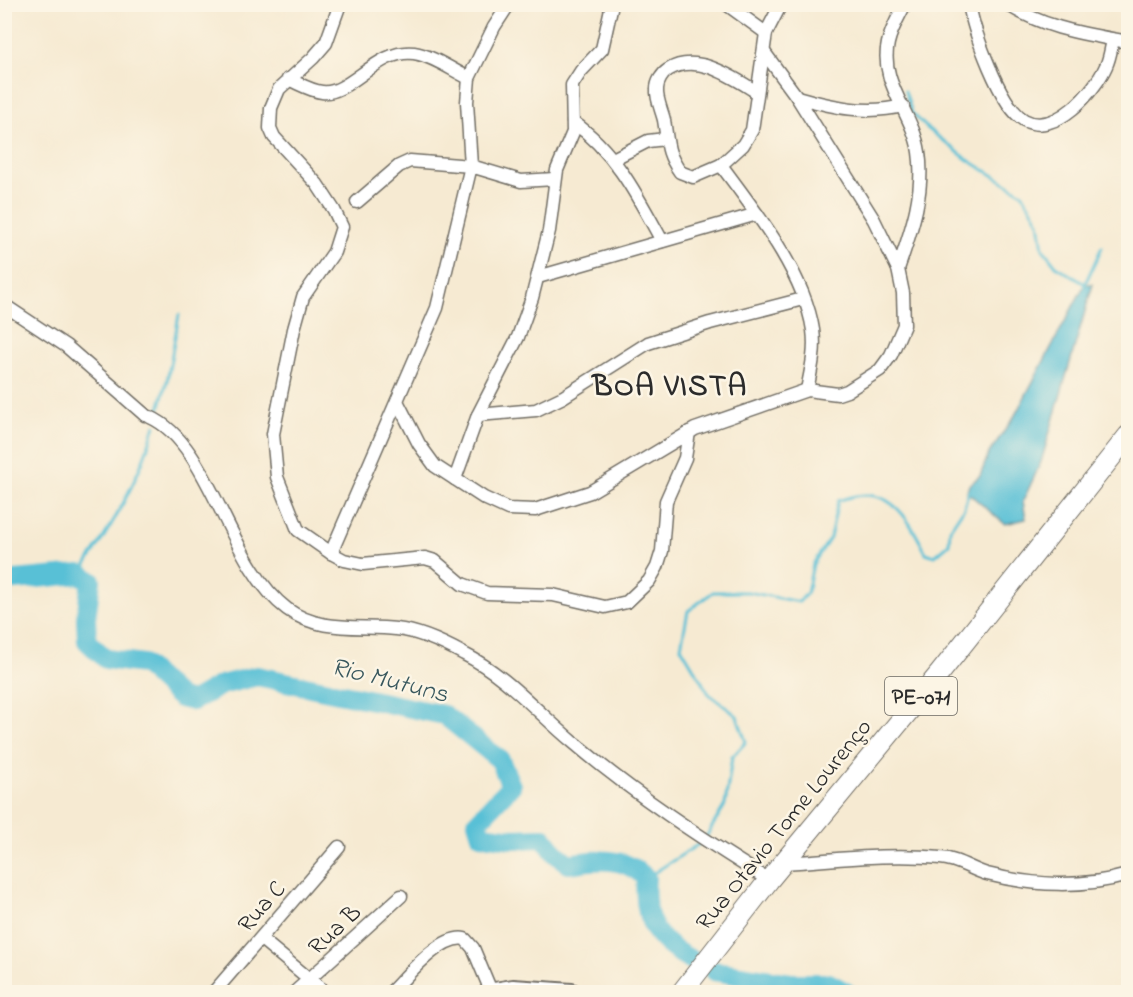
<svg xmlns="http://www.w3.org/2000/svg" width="1133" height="997" viewBox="0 0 1133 997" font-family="'Indie Flower',sans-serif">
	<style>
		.water { fill: #59c0d6; stroke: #427680; stroke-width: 1.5 }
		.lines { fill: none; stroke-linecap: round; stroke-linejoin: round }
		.stream { stroke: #59c0d6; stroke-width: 3 }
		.river { stroke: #59c0d6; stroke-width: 20 }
		.minor-casing { stroke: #726e65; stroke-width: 15 }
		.tertiary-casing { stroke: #726e65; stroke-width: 20 }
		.primary-casing { stroke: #726e65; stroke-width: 22 }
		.minor { stroke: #fff; stroke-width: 12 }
		.tertiary { stroke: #fff; stroke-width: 16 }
		.primary { stroke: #fff; stroke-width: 20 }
		.labels { text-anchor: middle; stroke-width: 5; stroke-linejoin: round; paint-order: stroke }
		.shield { fill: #fcf5e5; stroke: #6a6863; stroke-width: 1.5 }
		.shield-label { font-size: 22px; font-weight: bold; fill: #2b2b2b }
		.street-label { font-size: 24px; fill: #2b2b2b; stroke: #fcf5e5 }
		.water-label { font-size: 26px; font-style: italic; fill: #39585e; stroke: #fcf5e5 }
		.district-label { font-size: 30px; font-weight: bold; letter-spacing: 1.5px; fill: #2b2b2b; stroke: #fcf5e5 }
	</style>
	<rect width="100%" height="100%" fill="#fcf5e5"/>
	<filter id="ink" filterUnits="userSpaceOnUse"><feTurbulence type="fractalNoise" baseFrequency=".0167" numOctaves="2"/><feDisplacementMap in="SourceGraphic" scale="12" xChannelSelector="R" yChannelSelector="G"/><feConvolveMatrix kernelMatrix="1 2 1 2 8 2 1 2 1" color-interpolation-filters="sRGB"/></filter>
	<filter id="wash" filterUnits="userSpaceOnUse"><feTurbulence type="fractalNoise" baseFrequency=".008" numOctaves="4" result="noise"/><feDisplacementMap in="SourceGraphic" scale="24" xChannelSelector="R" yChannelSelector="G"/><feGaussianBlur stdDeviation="1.35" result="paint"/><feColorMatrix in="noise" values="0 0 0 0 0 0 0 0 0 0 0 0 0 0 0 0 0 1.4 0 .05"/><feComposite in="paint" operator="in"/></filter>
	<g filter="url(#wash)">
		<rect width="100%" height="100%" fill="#f6ead2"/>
		<path class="water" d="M 1085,284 L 1093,284 L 1041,462 L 1023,501 L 1026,519 L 1005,524 L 967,492 L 969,485 L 980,476 L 989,453 L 1014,417 Z"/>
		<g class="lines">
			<g class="stream">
				<path d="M 905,91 L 912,113 L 927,128 L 968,160 L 1022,193 L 1039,222 L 1043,249 L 1057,267 L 1085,284"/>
				<path d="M 1084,286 L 1102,247"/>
				<path d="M 157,416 L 167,381 L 179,315"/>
				<path d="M 80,574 C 111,528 140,479 155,425"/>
				<path d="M 706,837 L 725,805 L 732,757 L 746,742 L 737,716 L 709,694 L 681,647 L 688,611 L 713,592 L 748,592 L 799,602 L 807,593 L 813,564 L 830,538 L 838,501 C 888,481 906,514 926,553 L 935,556 L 949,544 L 950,529 L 964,508 L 969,490"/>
				<path d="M 646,878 L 702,842"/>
			</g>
			<g class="river">
				<path d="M 4,581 L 80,574 L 91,581 L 86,618 L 87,641 L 106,659 L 143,664 L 180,698 L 193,701 L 221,685 L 257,676 L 444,715 L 500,760 L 511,786 L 477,822 L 481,835 L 514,839 L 544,838 L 556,854 L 569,864 C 596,859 625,856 646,878 C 642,922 658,944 696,962"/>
				<path d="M 714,971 L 791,983 L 829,983 L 846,992"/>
			</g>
		</g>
	</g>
	<g filter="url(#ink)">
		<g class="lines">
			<defs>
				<g id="minor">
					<path d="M 340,4 L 326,43 L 313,58 L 279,89 L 271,108 L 270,128 L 274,137 L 317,184 L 334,210 L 342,227 L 334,252 L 303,297 L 294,329 L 273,434 L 277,477 L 298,530 L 331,553 L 344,560 L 363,564 L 425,558 L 435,561 L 462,584 L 487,593 L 553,595 L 605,607 L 627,602 L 649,581 L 657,567 L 662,551 L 666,501 L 685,458 L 689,432"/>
					<path d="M 726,4 L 766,33"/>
					<path d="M 781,4 L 766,33 L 752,130 L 743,145 L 721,165 C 755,211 804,272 813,330 C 816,351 811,370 807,390"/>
					<path d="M 969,4 C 974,32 1000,106 1024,120 C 1055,137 1095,91 1106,66 C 1110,58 1111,48 1113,40"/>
					<path d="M 1007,4 C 1045,29 1085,34 1128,42"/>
					<path d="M 288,79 C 298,83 311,91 322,92 C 349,96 378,48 414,53 C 433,56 452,70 469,78"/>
					<path d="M 797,97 C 833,107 866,115 903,106"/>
					<path d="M 573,122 C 615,151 638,197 662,241"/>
					<path d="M 613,159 L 648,141 L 665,139"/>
					<path d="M 721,165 L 693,177 L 680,172 C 666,152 668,143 664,120 C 662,111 656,99 657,89 C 657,82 662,74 668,70 C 697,52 732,77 757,92"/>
					<path d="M 357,202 L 399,166 L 410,161 L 471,166 L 521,181 L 555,179"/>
					<path d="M 898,269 C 911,231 925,193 919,152 C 913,113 879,83 888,43 C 891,29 899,16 905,4"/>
					<path d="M 538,277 L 757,214"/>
					<path d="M 4,305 L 66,346 L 145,415"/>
					<path d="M 398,403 L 419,444 L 435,466 L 484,498 L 508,509 L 535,510 L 590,492 L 695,429 L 807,390 L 838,394 L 847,391 L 880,370 L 891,355 L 904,325 L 903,293 L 898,269 L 874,220 L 797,97 L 764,52"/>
					<path d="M 478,415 L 536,410 L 563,397 L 648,343 L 710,323 L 803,299"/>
					<path d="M 150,417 C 211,444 228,565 287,609 C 319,633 360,625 396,629 C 419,631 444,643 464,654 C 506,675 537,712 573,742 C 634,794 701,838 769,880"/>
					<path d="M 455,479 L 478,415 L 518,337 L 532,298 L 549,231 L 557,170 L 573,132 L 572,85 L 581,71 L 602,49 L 612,4"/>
					<path d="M 331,553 L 437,308 L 471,166 L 467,102 L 469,78 L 494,27 L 509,4"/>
					<path d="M 783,863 C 835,860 888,853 940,858 C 958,859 970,869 987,874 C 1033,886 1083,888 1128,875"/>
					<path d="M 261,939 L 325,992"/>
					<path d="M 214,992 L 339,847"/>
					<path d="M 295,992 L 401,896"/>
					<path d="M 391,992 C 407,976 441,934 465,939 L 473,948 L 491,991"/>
				</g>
				<path id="tertiary" d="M 488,992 L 513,988 L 572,992"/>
				<path id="primary" d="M 682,992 L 769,880 L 940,673 L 1128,436"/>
			</defs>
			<use href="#minor" class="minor-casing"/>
			<use href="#tertiary" class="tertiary-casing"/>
			<use href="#primary" class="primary-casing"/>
			<use href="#minor" class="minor"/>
			<use href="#tertiary" class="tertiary"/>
			<use href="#primary" class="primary"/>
		</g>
	</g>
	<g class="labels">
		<rect class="shield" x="885" y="677" width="72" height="38" rx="4.5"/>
		<g class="shield-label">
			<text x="921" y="704">PE-071</text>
		</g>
		<g class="street-label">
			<text transform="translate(783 824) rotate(-51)" y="8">Rua Otavio Tome Lourenço</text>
			<text transform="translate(261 906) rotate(-49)" y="8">Rua C</text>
			<text transform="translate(334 929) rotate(-43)" y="8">Rua B</text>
		</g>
		<g class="water-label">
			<text transform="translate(390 679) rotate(14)" y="9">Rio Mutuns</text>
		</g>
		<g class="district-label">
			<text x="670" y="395">BOA VISTA</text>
		</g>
	</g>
	<rect width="1133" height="997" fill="none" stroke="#fcf5e5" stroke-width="24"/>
</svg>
